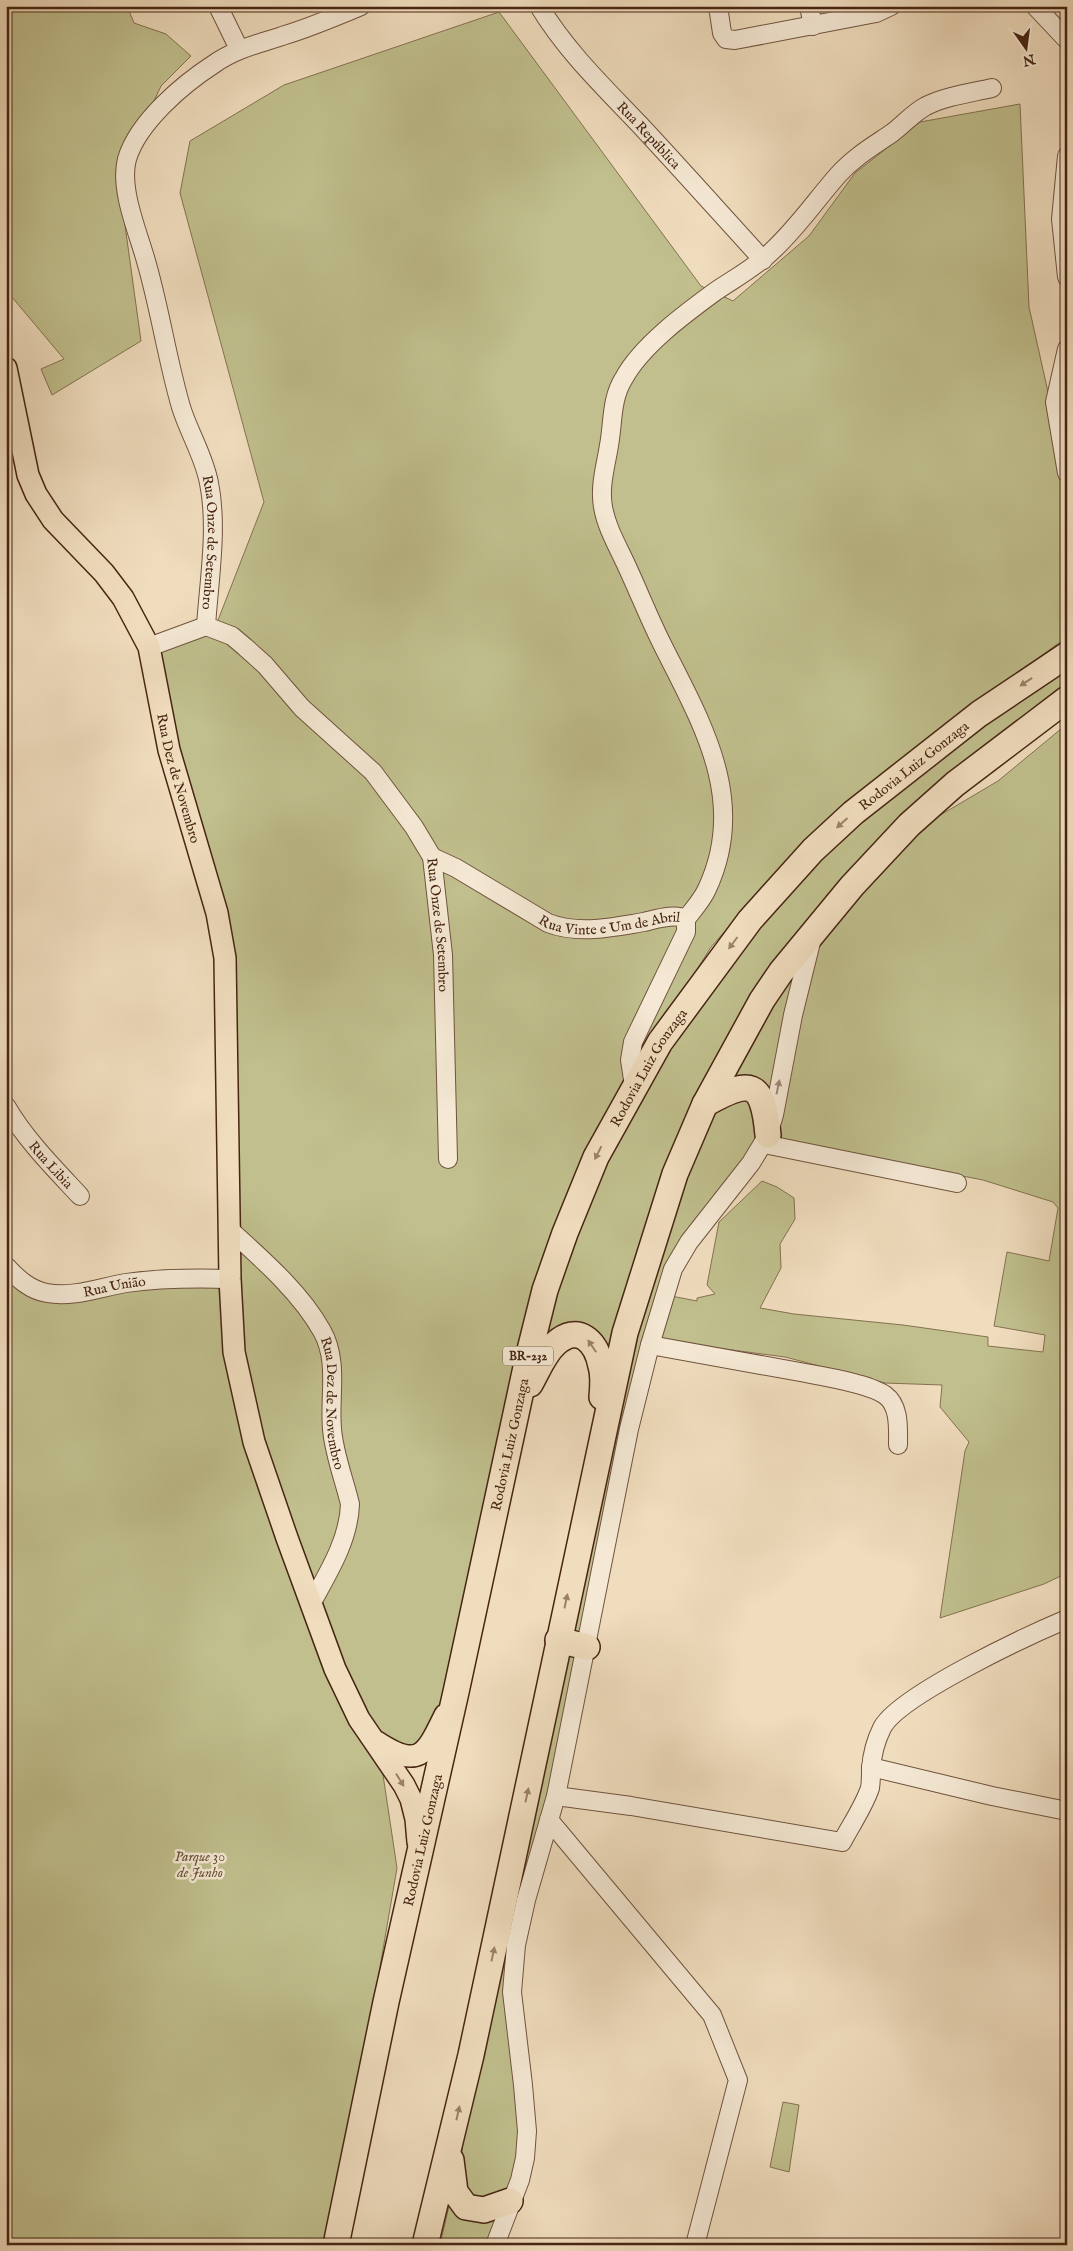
<svg xmlns="http://www.w3.org/2000/svg" width="1073" height="2251" viewBox="0 0 1073 2251" font-family="'IM FELL English',serif">
	<style>
		.green { fill: #c0bf8d; stroke: #847250 }
		.lines { fill: none; stroke-linecap: round; stroke-linejoin: round }
		.minor-casing { stroke: #71533e; stroke-width: 20 }
		.major-casing { stroke: #472513; stroke-width: 24 }
		.highway-casing { stroke: #472513; stroke-width: 28 }
		.minor { stroke: #f5e9d5; stroke-width: 18 }
		.major { stroke: #f0ddbe; stroke-width: 21 }
		.highway { stroke: #f0ddbe; stroke-width: 25 }
		.oneway { fill: #9c8168 }
		.oneway2 { fill: #9e8774 }
		.labels { text-anchor: middle; stroke-width: 5; stroke-linejoin: round; paint-order: stroke }
		.shield { fill: #f5e9d5; stroke: #7b604d; stroke-width: 1 }
		.shield-label { font-size: 12px; font-weight: bold; fill: #472513 }
		.street-label { font-size: 14px; fill: #472513; stroke: #f5e9d5 }
		.park-label { font-size: 14px; font-style: italic; fill: #654c32; stroke: #f5e9d5 }
	</style>
	<rect width="100%" height="100%" fill="#f0ddbe"/>
	<filter id="stains"><feTurbulence type="fractalNoise" baseFrequency=".004" numOctaves="4"/><feColorMatrix values="0 0 0 0 .2 0 0 0 0 .09 0 0 0 0 .02 0 0 0 .5 -.17"/></filter>
	<radialGradient id="worn" r=".72"><stop offset=".6" stop-color="#630" stop-opacity="0"/><stop offset="1" stop-color="#630" stop-opacity=".3"/></radialGradient>
	<g class="green">
		<path d="M 6,6 L 127,6 L 134,23 L 166,34 L 191,56 L 161,86 L 137,137 L 124,218 L 141,341 L 52,395 L 41,369 L 64,359 L 6,290 Z"/>
		<path d="M 499,12 L 701,286 L 733,301 L 809,236 L 855,173 L 920,122 L 1020,104 L 1029,307 L 1067,477 L 1067,637 L 887,769 L 790,857 L 711,947 L 603,1120 L 451,1688 L 425,1738 L 415,1748 L 399,1750 L 377,1735 L 397,1868 L 352,2130 L 328,2245 L 6,2245 L 6,1278 L 10,1283 L 47,1299 L 157,1286 L 214,1284 L 239,1295 L 233,1031 L 158,651 L 213,633 L 264,502 L 180,193 L 190,141 L 284,85 Z"/>
		<path d="M 1067,657 L 1067,697 L 915,830 L 998,781 L 1067,724 L 1067,1573 L 1044,1584 L 940,1618 L 965,1451 L 969,1442 L 940,1407 L 942,1385 L 885,1383 L 785,1357 L 656,1340 L 666,1295 L 697,1301 L 697,1298 L 715,1294 L 707,1285 L 719,1222 L 762,1181 L 777,1187 L 794,1198 L 795,1219 L 780,1244 L 781,1268 L 760,1308 L 794,1314 L 903,1325 L 988,1337 L 988,1346 L 1043,1352 L 1045,1335 L 994,1326 L 1007,1252 L 1049,1261 L 1058,1208 L 1053,1202 L 983,1180 L 777,1140 L 814,935 L 701,1104 L 605,1405 L 589,1334 L 529,1370 L 635,1073 L 800,869 Z"/>
		<path d="M 809,945 L 768,1108 L 726,1088 L 775,983 Z"/>
		<path d="M 744,1089 L 763,1135 L 678,1248 L 581,1655 L 519,1918 L 521,2158 L 507,2193 L 476,2201 L 466,2194 L 460,2166 L 466,2120 L 614,1390 L 708,1107 Z"/>
		<path d="M 783,2102 L 799,2105 L 789,2172 L 770,2167 Z"/>
		<path d="M 452,2193 L 503,2208 L 490,2245 L 440,2245 Z"/>
	</g>
	<g class="lines">
		<defs>
			<g id="minor">
				<path d="M 218,6 L 239,49"/>
				<path id="s1" d="M 361,6 C 335,17 309,28 282,36 C 258,44 235,49 214,64 C 183,84 138,122 127,159 C 119,189 138,232 146,261 C 160,309 167,359 181,407 C 189,433 204,456 209,483 C 218,527 209,581 206,626 L 232,636 L 245,647 L 265,665 L 302,708 L 373,772 L 414,827 L 432,857 L 443,955 L 448,1159"/>
				<path id="s2" d="M 539,6 C 567,52 603,86 640,125 C 681,169 722,215 763,260"/>
				<path d="M 718,6 L 722,33 L 726,39 L 735,40 L 876,13 L 891,6"/>
				<path d="M 809,6 L 813,26"/>
				<path d="M 1035,6 L 1067,40"/>
				<path d="M 1067,156 L 1061,219 L 1067,277"/>
				<path d="M 1067,349 L 1055,402 L 1067,473"/>
				<path d="M 149,647 L 206,626"/>
				<path id="s3" d="M 432,857 L 456,868 L 548,923 C 579,935 613,927 644,922 C 657,919 675,913 686,919 L 686,932 L 633,1042 L 630,1060 L 634,1086"/>
				<path d="M 686,919 C 693,910 702,900 707,889 C 749,800 701,722 662,644 C 650,620 640,595 629,571 C 620,550 607,530 603,507 C 599,484 607,462 610,439 C 613,418 612,397 624,378 C 642,345 686,313 716,291 C 735,278 756,267 772,251 C 797,228 816,200 838,175 C 854,157 873,146 892,133 C 904,124 913,113 926,106 C 946,96 970,93 992,88"/>
				<path id="s4" d="M 6,1106 C 25,1139 54,1168 80,1196"/>
				<path d="M 764,1144 L 957,1183"/>
				<path id="s5" d="M 230,1230 C 262,1259 301,1293 322,1331 C 339,1361 329,1397 332,1429 C 334,1454 344,1479 350,1504 C 349,1540 328,1573 311,1604"/>
				<path id="s6" d="M 6,1266 C 18,1279 30,1290 47,1293 C 73,1298 101,1287 126,1283 C 161,1278 195,1278 230,1279"/>
				<path d="M 650,1345 C 700,1354 750,1363 800,1372 C 821,1376 868,1383 885,1395 C 900,1406 898,1428 898,1445"/>
				<path d="M 871,1767 L 992,1796 L 1067,1811"/>
				<path d="M 556,1796 L 631,1806 L 842,1842 C 851,1825 864,1806 870,1788 C 871,1782 871,1775 871,1769 C 872,1755 876,1740 882,1728 C 898,1696 1029,1635 1067,1619"/>
				<path d="M 549,1820 L 712,2015 L 738,2080 L 695,2245"/>
				<path d="M 495,2245 L 520,2180 L 525,2158 L 527,2131 L 523,2085 L 512,1992 L 516,1945 L 526,1900 L 556,1796 L 629,1429 L 650,1345 L 673,1269 L 689,1242 L 751,1163 L 768,1135 L 774,1115 L 793,1015 L 812,938"/>
			</g>
			<g id="major">
				<path id="s7" d="M 6,368 L 28,475 L 36,494 L 53,520 L 104,573 L 123,598 L 149,647 L 169,750 L 217,913 L 225,958 L 230,1279 L 234,1352 L 254,1442 L 287,1538 L 335,1669 L 359,1719 L 404,1785 L 411,1799 L 416,1819 L 418,1842"/>
				<path d="M 377,1742 C 420,1770 426,1754 445,1715"/>
			</g>
			<g id="highway">
				<path d="M 705,1104 C 750,1079 763,1079 768,1135"/>
				<path d="M 530,1384 C 538,1370 544,1354 555,1344 C 578,1323 596,1341 601,1366 C 604,1376 603,1386 602,1397"/>
				<path d="M 558,1640 L 587,1647"/>
				<path d="M 451,2160 L 455,2192 L 466,2207 L 484,2210 L 510,2201"/>
				<path id="s8" d="M 336,2245 L 386,2002 L 456,1692 L 528,1358 L 545,1290 L 565,1233 L 596,1157 L 660,1042 L 750,920 L 813,850 L 853,813 L 979,714 L 1067,655"/>
				<path d="M 425,2245 L 471,2055 L 625,1333 L 675,1174 L 705,1104 L 762,1000 L 781,972 L 852,886 L 909,825 L 955,784 L 1067,699"/>
			</g>
		</defs>
		<use href="#minor" class="minor-casing"/>
		<use href="#major" class="major-casing"/>
		<use href="#highway" class="highway-casing"/>
		<use href="#minor" class="minor"/>
		<use href="#major" class="major"/>
		<use href="#highway" class="highway"/>
	</g>
	<defs><path id="oneway-solid" d="M-6-.8H1V-3.2L6.5 0L1 3.2V.8H-6Z" transform="scale(1.25)"/></defs>
	<g class="oneway">
		<use href="#oneway-solid" transform="translate(1026 682) rotate(146)"/>
		<use href="#oneway-solid" transform="translate(842 823) rotate(138)"/>
		<use href="#oneway-solid" transform="translate(733 943) rotate(127)"/>
		<use href="#oneway-solid" transform="translate(598 1153) rotate(117)"/>
		<use href="#oneway-solid" transform="translate(592 1346) rotate(-124)"/>
		<use href="#oneway-solid" transform="translate(566 1601) rotate(-78)"/>
		<use href="#oneway-solid" transform="translate(400 1780) rotate(58)"/>
		<use href="#oneway-solid" transform="translate(527 1795) rotate(-78)"/>
		<use href="#oneway-solid" transform="translate(493 1954) rotate(-78)"/>
		<use href="#oneway-solid" transform="translate(458 2113) rotate(-77)"/>
	</g>
	<use class="oneway2" href="#oneway-solid" transform="translate(778 1087) rotate(-78)"/>
	<g class="labels">
		<rect class="shield" x="503" y="1346.5" width="50" height="19" rx="4"/>
		<g class="shield-label">
			<text x="528" y="1360">BR-232</text>
		</g>
		<g class="street-label">
			<text dy="5" stroke="none"><textPath href="#s2" startOffset="170">Rua República</textPath></text>
			<text dy="5" stroke="none"><textPath href="#s1" startOffset="685">Rua Onze de Setembro</textPath></text>
			<text dy="5" stroke="none"><textPath href="#s8" startOffset="1629">Rodovia Luiz Gonzaga</textPath></text>
			<text dy="5" stroke="none"><textPath href="#s7" startOffset="456">Rua Dez de Novembro</textPath></text>
			<text dy="5" stroke="none"><textPath href="#s3" startOffset="196">Rua Vinte e Um de Abril</textPath></text>
			<text dy="5" stroke="none"><textPath href="#s1" startOffset="1165">Rua Onze de Setembro</textPath></text>
			<text dy="5" stroke="none"><textPath href="#s8" startOffset="1224">Rodovia Luiz Gonzaga</textPath></text>
			<text dy="5" stroke="none"><textPath href="#s4" startOffset="74">Rua Libia</textPath></text>
			<text dy="5" stroke="none"><textPath href="#s6" startOffset="118">Rua União</textPath></text>
			<text dy="5" stroke="none"><textPath href="#s5" startOffset="211">Rua Dez de Novembro</textPath></text>
			<text dy="5" stroke="none"><textPath href="#s8" startOffset="819">Rodovia Luiz Gonzaga</textPath></text>
			<text dy="5" stroke="none"><textPath href="#s8" startOffset="414">Rodovia Luiz Gonzaga</textPath></text>
		</g>
		<g class="park-label">
			<text x="200" y="1861">Parque 30<tspan x="200" dy="16">de Junho</tspan></text>
		</g>
	</g>
	<rect width="1073" height="2251" fill="none" stroke="#f0ddbe" stroke-width="25"/>
	<rect x="8" y="8" width="1058" height="2236" fill="none" stroke="#472513" stroke-width="2.5"/>
	<rect x="12" y="12" width="1048" height="2226" fill="none" stroke="#472513"/>
	<g transform="translate(1026 48) rotate(166)" stroke="#f5e9d5" stroke-width="4" paint-order="stroke">
	<path d="M0-4L9 19L0 12L-9 19Z" fill="#472513"/>
	<text y="-8" font-size="14" font-weight="bold" text-anchor="middle" fill="#472513">N</text>
	</g>
	<rect width="100%" height="100%" filter="url(#stains)"/>
	<rect width="100%" height="100%" fill="url(#worn)"/>
</svg>
